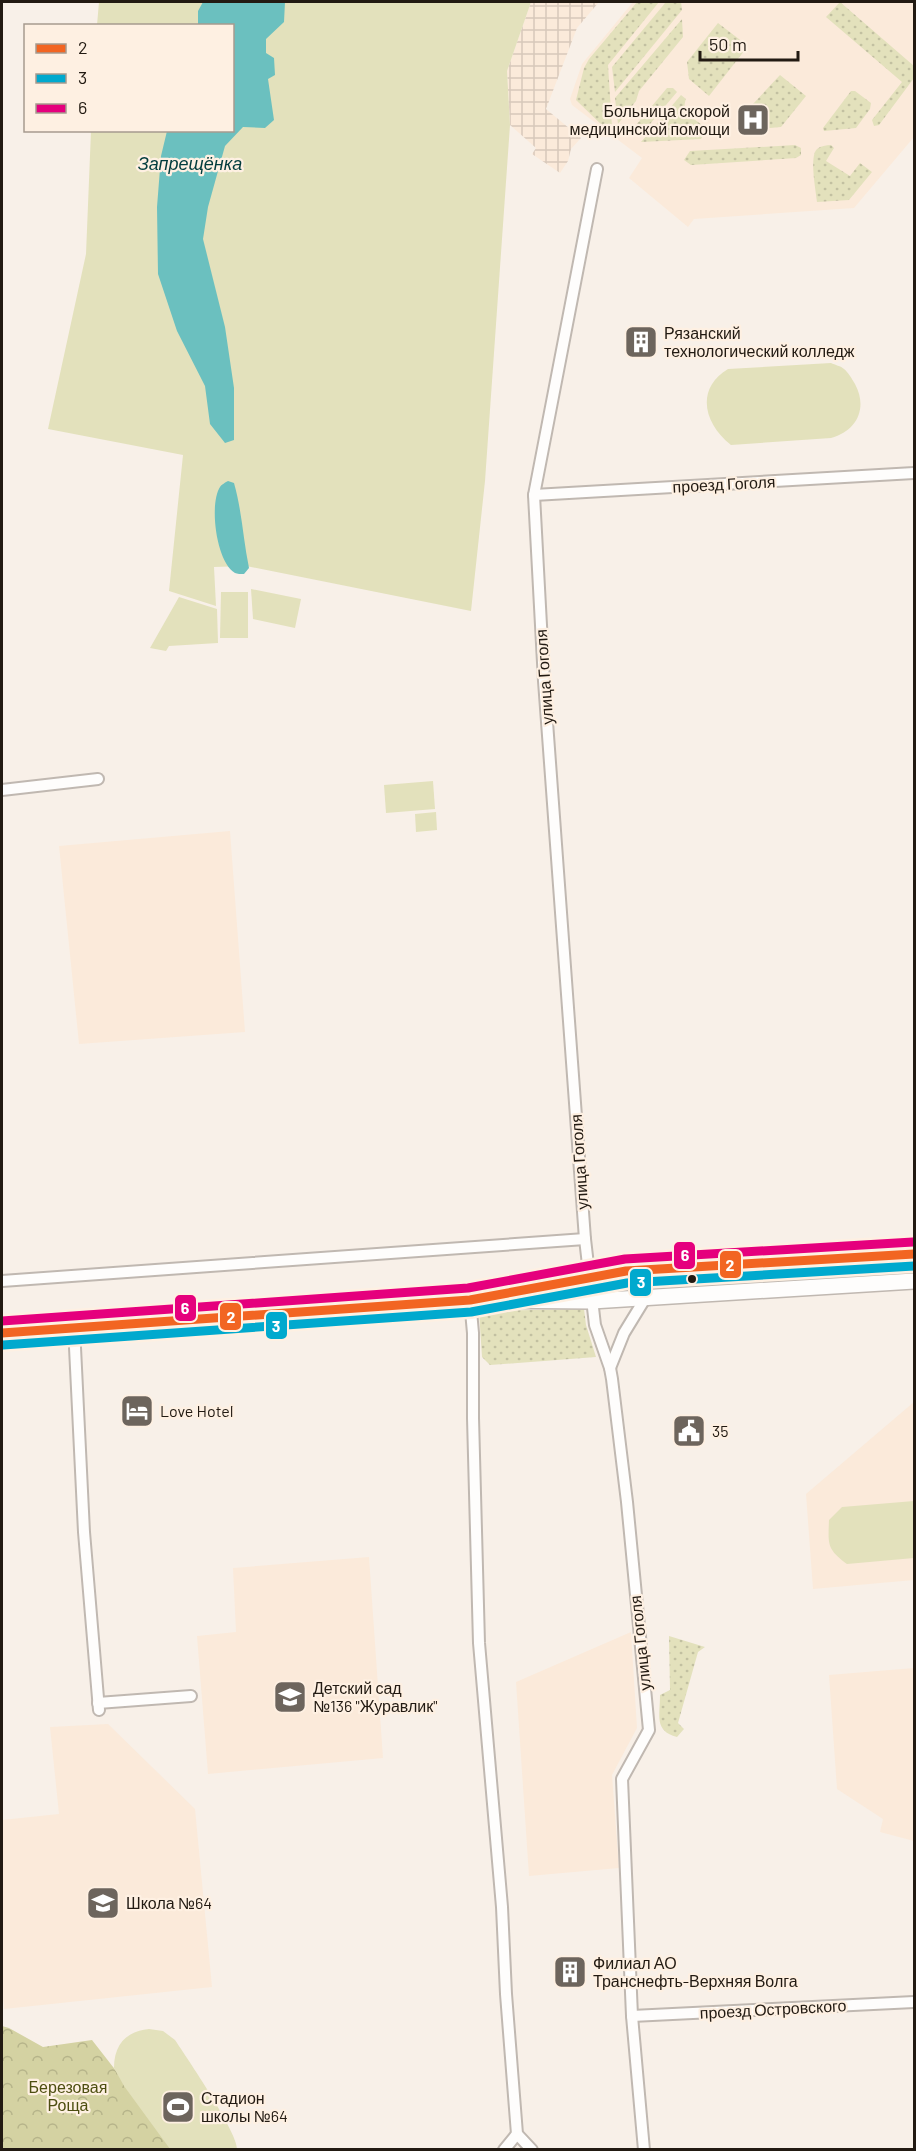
<svg xmlns="http://www.w3.org/2000/svg" width="916" height="2151" viewBox="0 0 916 2151" font-family="Barlow,sans-serif">
	<style>
		.built { fill: #fbeada }
		.industrial { fill: url(#industrial-grid) }
		.grass { fill: url(#grass-dots) }
		.forest { fill: url(#forest-crowns) }
		.green { fill: #e3e1bc }
		.water { fill: #6bc0bf }
		.lines { fill: none; stroke-linecap: round; stroke-linejoin: round }
		.minor-casing { stroke: #c0b8b1; stroke-width: 14 }
		.secondary-casing { stroke: #c0b8b1; stroke-width: 18 }
		.minor { stroke: #fefdfc; stroke-width: 10 }
		.secondary { stroke: #fefdfc; stroke-width: 15 }
		.bus-1-casing { stroke: #fef0e2; stroke-width: 14 }
		.bus-2-casing { stroke: #fef0e2; stroke-width: 14 }
		.bus-3-casing { stroke: #fef0e2; stroke-width: 14 }
		.bus-1 { stroke: #f26522; stroke-width: 9 }
		.bus-2 { stroke: #00a9ce; stroke-width: 9 }
		.bus-3 { stroke: #e5007d; stroke-width: 9 }
		.bus-dot { fill: #221a12; stroke: #fef0e2; stroke-width: 2 }
		.labels { text-anchor: middle; stroke-width: 4.5; stroke-linejoin: round; paint-order: stroke }
		.poi-label { font-size: 16px; fill: #221a12; stroke: #fef0e2; text-anchor: start }
		.street-label { font-size: 16px; fill: #221a12; stroke: #fef0e2 }
		.park-label { font-size: 16px; fill: #4d4e10; stroke: #fef0e2 }
		.water-label { font-size: 18px; font-style: italic; fill: #023c3d; stroke: #fef0e2 }
		.line-badge { stroke: #fef0e2; stroke-width: 2 }
		.badge-label { font-size: 16px; text-anchor: middle; font-weight: bold; fill: #fff }
	</style>
	<defs>
		<pattern id="industrial-grid" width="8" height="8" patternUnits="userSpaceOnUse" patternTransform="scale(1.5)"><rect width="8" height="8" fill="#fbeada"/><path d="M0 4h8M4 0v8" fill="none" stroke="#d7c8ba"/></pattern>
		<pattern id="grass-dots" width="8" height="8" patternUnits="userSpaceOnUse" patternTransform="scale(1.5)"><rect width="8" height="8" fill="#e3e1bc"/><path d="M2 2h.1M6 6h.1" fill="none" stroke="#c2c0a1" stroke-width="1.8" stroke-linecap="round"/></pattern>
		<pattern id="forest-crowns" width="20" height="18" patternUnits="userSpaceOnUse" patternTransform="scale(1.5)"><rect width="20" height="18" fill="#d4d2a2"/><path d="M2 6a3 3 0 1 1 6 0M12 15a3 3 0 1 1 6 0" fill="none" stroke="#b6b48a"/></pattern>
	</defs>
	<rect width="100%" height="100%" fill="#f8f0e8"/>
	<g class="built">
		<path d="M 633,2 L 914,2 L 914,137 L 854,208 L 694,219 L 688,227 L 629,178 L 642,158 L 572,105 L 570,99 L 582,64 Z"/>
		<path d="M 230,831 L 245,1032 L 79,1044 L 59,846 Z"/>
		<path d="M 914,1402 L 914,1580 L 813,1589 L 806,1494 Z"/>
		<path d="M 369,1557 L 383,1758 L 208,1774 L 197,1636 L 236,1632 L 233,1568 Z"/>
		<path d="M 631,1632 L 637,1728 L 612,1775 L 619,1868 L 529,1876 L 516,1682 Z"/>
		<path d="M 914,1668 L 914,1841 L 880,1832 L 883,1819 L 837,1789 L 829,1675 Z"/>
		<path d="M 108,1724 L 195,1809 L 212,1987 L 4,2009 L 2,1986 L 2,1820 L 59,1814 L 50,1727 Z"/>
	</g>
	<path class="industrial" d="M 531,2 L 599,2 L 577,28 L 546,109 L 581,138 L 571,149 L 568,161 L 560,173 L 532,154 L 536,148 L 510,125 L 507,71 Z"/>
	<g class="grass">
		<path d="M 637,2 L 659,2 L 608,65 L 612,127 L 608,131 L 576,100 L 584,68 L 589,59 Z"/>
		<path d="M 666,2 L 681,2 L 682,10 L 615,92 L 612,67 Z"/>
		<path d="M 840,2 L 914,66 L 914,78 L 879,125 L 874,126 L 872,120 L 902,82 L 826,17 Z"/>
		<path d="M 682,19 L 683,37 L 639,91 L 636,101 L 618,124 L 615,98 Z"/>
		<path d="M 718,23 L 748,46 L 709,96 L 689,79 L 687,62 Z"/>
		<path d="M 780,75 L 806,96 L 781,127 L 750,130 L 738,120 Z"/>
		<path d="M 667,88 L 673,88 L 677,92 L 639,137 L 631,131 Z"/>
		<path d="M 851,91 L 855,91 L 871,103 L 870,109 L 856,128 L 824,131 L 823,128 Z"/>
		<path d="M 681,95 L 686,99 C 680,113 695,119 705,127 L 704,133 L 701,139 L 641,142 Z"/>
		<path d="M 795,145 L 801,148 L 801,155 L 796,158 L 691,165 L 684,160 L 690,151 Z"/>
		<path d="M 831,145 L 834,148 L 826,161 L 850,176 L 860,163 L 872,172 L 849,200 L 817,202 C 816,191 809,156 817,149 C 821,146 826,145 831,145 Z"/>
		<path d="M 914,1261 L 914,1275 L 628,1290 L 622,1282 L 626,1278 L 810,1269 Z"/>
		<path d="M 584,1309 L 586,1325 L 596,1357 L 490,1365 L 482,1357 L 479,1311 Z"/>
		<path d="M 669,1636 L 705,1647 L 698,1652 L 678,1723 L 684,1729 L 677,1737 C 654,1731 660,1716 660,1695 L 670,1690 Z"/>
	</g>
	<path class="forest" d="M 2,2026 L 9,2028 L 43,2047 L 92,2040 L 177,2149 L 2,2150 Z"/>
	<g class="green">
		<path d="M 99,2 L 531,2 L 507,71 L 510,125 L 485,481 L 471,611 L 246,566 L 214,567 L 216,606 L 169,591 L 183,455 L 48,429 L 86,254 L 91,131 L 232,130 L 232,26 L 97,25 Z"/>
		<path d="M 831,363 C 835,365 841,366 844,369 C 848,372 852,379 855,384 C 868,408 857,431 831,438 L 731,445 C 704,424 695,389 728,369 Z"/>
		<path d="M 251,589 L 301,599 L 295,628 L 253,619 Z"/>
		<path d="M 221,592 L 248,592 L 248,638 L 220,638 Z"/>
		<path d="M 179,597 L 217,609 L 218,643 L 169,646 L 166,651 L 150,648 Z"/>
		<path d="M 433,781 L 435,809 L 386,813 L 384,785 Z"/>
		<path d="M 436,812 L 437,830 L 416,832 L 415,814 Z"/>
		<path d="M 914,1501 L 914,1558 L 847,1564 C 827,1549 828,1545 829,1520 L 842,1507 Z"/>
		<path d="M 149,2029 L 163,2031 L 175,2040 C 187,2058 238,2133 237,2149 L 170,2149 L 124,2086 L 114,2068 C 114,2045 126,2031 149,2029 Z"/>
	</g>
	<g class="water">
		<path d="M 203,2 L 285,2 L 284,22 L 266,39 L 266,53 L 274,58 L 275,75 L 268,79 L 274,120 L 265,128 L 243,127 L 225,146 L 208,207 L 203,239 L 225,327 L 234,388 L 234,440 L 225,443 L 210,424 L 205,386 L 177,331 L 158,274 L 157,207 L 161,156 L 167,131 L 232,130 L 232,26 L 198,25 L 198,11 Z"/>
		<path d="M 228,481 L 234,483 C 242,511 243,539 249,568 L 244,574 C 241,574 237,574 235,573 C 216,562 209,504 220,487 C 221,485 226,482 228,481 Z"/>
	</g>
	<g class="lines">
		<defs>
			<g id="minor">
				<path d="M 597,169 L 534,495 L 544,681 L 585,1239 L 595,1325 L 610,1368 L 612,1379 L 627,1502 L 649,1730 L 622,1779 L 632,2016 L 644,2150"/>
				<path d="M 534,495 L 914,473"/>
				<path d="M 2,790 L 98,779"/>
				<path d="M 2,1281 L 585,1239"/>
				<path d="M 470,1300 L 473,1333 L 473,1418 L 479,1643 L 502,1907 L 506,1994 L 517,2134 L 532,2150"/>
				<path d="M 74,1327 L 84,1532 L 99,1710"/>
				<path d="M 610,1368 L 624,1333 L 646,1297"/>
				<path d="M 98,1703 L 191,1696"/>
				<path d="M 632,2016 L 914,2002"/>
				<path d="M 504,2150 L 517,2134"/>
			</g>
			<g id="secondary">
				<path d="M 503,1294 L 626,1271 L 914,1254"/>
				<path d="M 2,1333 L 470,1300 L 592,1301 L 914,1281"/>
			</g>
		</defs>
		<use href="#minor" class="minor-casing"/>
		<use href="#secondary" class="secondary-casing"/>
		<use href="#minor" class="minor"/>
		<use href="#secondary" class="secondary"/>
		<defs>
			<path id="bus-1" d="M 2,1333 L 470,1300 L 626,1271 L 914,1254"/>
			<path id="bus-2" d="M 3,1345 L 471,1312 L 627,1283 L 914,1266"/>
			<path id="bus-3" d="M 2,1321 L 468,1288 L 625,1259 L 913,1242"/>
		</defs>
		<use href="#bus-1" class="bus-1-casing"/>
		<use href="#bus-2" class="bus-2-casing"/>
		<use href="#bus-3" class="bus-3-casing"/>
		<use href="#bus-1" class="bus-1"/>
		<use href="#bus-2" class="bus-2"/>
		<use href="#bus-3" class="bus-3"/>
	</g>
	<defs>
		<symbol id="hospital-square" viewBox="-11 -11 22 22"><rect x="-9" y="-9" width="18" height="18" rx="4" fill="#6d655d" stroke="#fef0e2"/><path d="M-5-5h3v3.5h4V-5h3V5h-3V1.5h-4V5h-3Z" fill="#fff"/></symbol>
		<symbol id="building-square" viewBox="-11 -11 22 22"><rect x="-9" y="-9" width="18" height="18" rx="4" fill="#6d655d" stroke="#fef0e2"/><path d="M-4-6H4V6H1V3H-1V6H-4ZM-2.5-4.3h1.7v1.8h-1.7ZM.8-4.3h1.7v1.8H.8ZM-2.5-1h1.7V.8h-1.7ZM.8-1h1.7V.8H.8Z" fill="#fff"/></symbol>
		<symbol id="hotel-square" viewBox="-11 -11 22 22"><rect x="-9" y="-9" width="18" height="18" rx="4" fill="#6d655d" stroke="#fef0e2"/><path d="M-6-4.5h1.5V1H6V5H4.5V3h-9V5H-6ZM-4 0a1.8 1.8 0 1 1 3.6 0ZM.5 0V-2.5h3Q6-2.5 6 0Z" fill="#fff"/></symbol>
		<symbol id="civic-square" viewBox="-11 -11 22 22"><rect x="-9" y="-9" width="18" height="18" rx="4" fill="#6d655d" stroke="#fef0e2"/><path d="M-.6-6.5H3V-4.5H.6V-3L4-1V1h2V6H-6V1h2V-1L-.6-3ZM-1.2 2.5V6h2.4V2.5Z" fill="#fff"/></symbol>
		<symbol id="school-square" viewBox="-11 -11 22 22"><rect x="-9" y="-9" width="18" height="18" rx="4" fill="#6d655d" stroke="#fef0e2"/><path d="M0-5L7-2L0 1L-7-2ZM-4 1L0 2.5L4 1V4Q0 6-4 4Z" fill="#fff"/></symbol>
		<symbol id="stadium-square" viewBox="-11 -11 22 22"><rect x="-9" y="-9" width="18" height="18" rx="4" fill="#6d655d" stroke="#fef0e2"/><path d="M0-5a6.5 5 0 1 0 0 10a6.5 5 0 1 0 0-10ZM-3.5-1.8h7v3.6h-7Z" fill="#fff"/></symbol>
	</defs>
	<g fill-rule="evenodd">
		<use href="#hospital-square" x="734" y="101" width="38" height="38"/>
		<use href="#building-square" x="622" y="323" width="38" height="38"/>
		<use href="#hotel-square" x="118" y="1392" width="38" height="38"/>
		<use href="#civic-square" x="670" y="1412" width="38" height="38"/>
		<use href="#school-square" x="271" y="1678" width="38" height="38"/>
		<use href="#school-square" x="84" y="1884" width="38" height="38"/>
		<use href="#building-square" x="551" y="1953" width="38" height="38"/>
		<use href="#stadium-square" x="159" y="2088" width="38" height="38"/>
	</g>
	<circle class="bus-dot" cx="692" cy="1279" r="5"/>
	<g class="labels">
		<g class="poi-label">
			<text x="730" y="117" text-anchor="end">Больница скорой<tspan x="730" dy="18">медицинской помощи</tspan></text>
			<text x="664" y="339">Рязанский<tspan x="664" dy="18">технологический колледж</tspan></text>
			<text x="160" y="1417">Love Hotel</text>
			<text x="712" y="1437">35</text>
			<text x="313" y="1694">Детский сад<tspan x="313" dy="18">№136 "Журавлик"</tspan></text>
			<text x="126" y="1909">Школа №64</text>
			<text x="593" y="1969">Филиал АО<tspan x="593" dy="18">Транснефть-Верхняя Волга</tspan></text>
			<text x="201" y="2104">Стадион<tspan x="201" dy="18">школы №64</tspan></text>
		</g>
		<g class="street-label">
			<text transform="translate(724 484) rotate(-3)" y="6">проезд Гоголя</text>
			<text transform="translate(544 677) rotate(-94)" y="6">улица Гоголя</text>
			<text transform="translate(579 1162) rotate(-94)" y="6">улица Гоголя</text>
			<text transform="translate(640 1643) rotate(-96)" y="6">улица Гоголя</text>
			<text transform="translate(773 2009) rotate(-3)" y="6">проезд Островского</text>
		</g>
		<g class="park-label">
			<text x="68" y="2093">Березовая<tspan x="68" dy="18">Роща</tspan></text>
		</g>
		<g class="water-label">
			<text x="190" y="170">Запрещёнка</text>
		</g>
	</g>
	<g class="line-badge">
		<rect x="673" y="1241" width="23" height="29" rx="6" fill="#e5007d"/>
		<rect x="719" y="1250" width="23" height="29" rx="6" fill="#f26522"/>
		<rect x="629" y="1268" width="23" height="29" rx="6" fill="#00a9ce"/>
		<rect x="174" y="1294" width="23" height="28" rx="6" fill="#e5007d"/>
		<rect x="219" y="1302" width="23" height="29" rx="6" fill="#f26522"/>
		<rect x="265" y="1311" width="23" height="29" rx="6" fill="#00a9ce"/>
	</g>
	<g class="badge-label">
		<text x="685" y="1261">6</text>
		<text x="730" y="1271">2</text>
		<text x="641" y="1288">3</text>
		<text x="185" y="1314">6</text>
		<text x="231" y="1323">2</text>
		<text x="276" y="1332">3</text>
	</g>
	<rect width="916" height="2151" fill="none" stroke="#221a12" stroke-width="6"/>
	<rect x="24" y="24" width="210" height="108" fill="#fef0e2" stroke="#a69a8f" stroke-width="1.5"/>
	<rect x="36" y="44" width="30" height="9" fill="#f26522" stroke="#a69a8f" stroke-width="1.5"/>
	<text x="78" y="54" font-size="18" fill="#221a12">2</text>
	<rect x="36" y="74" width="30" height="9" fill="#00a9ce" stroke="#a69a8f" stroke-width="1.5"/>
	<text x="78" y="84" font-size="18" fill="#221a12">3</text>
	<rect x="36" y="104" width="30" height="9" fill="#e5007d" stroke="#a69a8f" stroke-width="1.5"/>
	<text x="78" y="114" font-size="18" fill="#221a12">6</text>
	<path d="M700 51v9h98v-9" fill="none" stroke="#221a12" stroke-width="3"/>
	<text x="709" y="51" font-size="18" fill="#221a12" stroke="#fef0e2" stroke-width="4.5" paint-order="stroke">50 m</text>
</svg>
